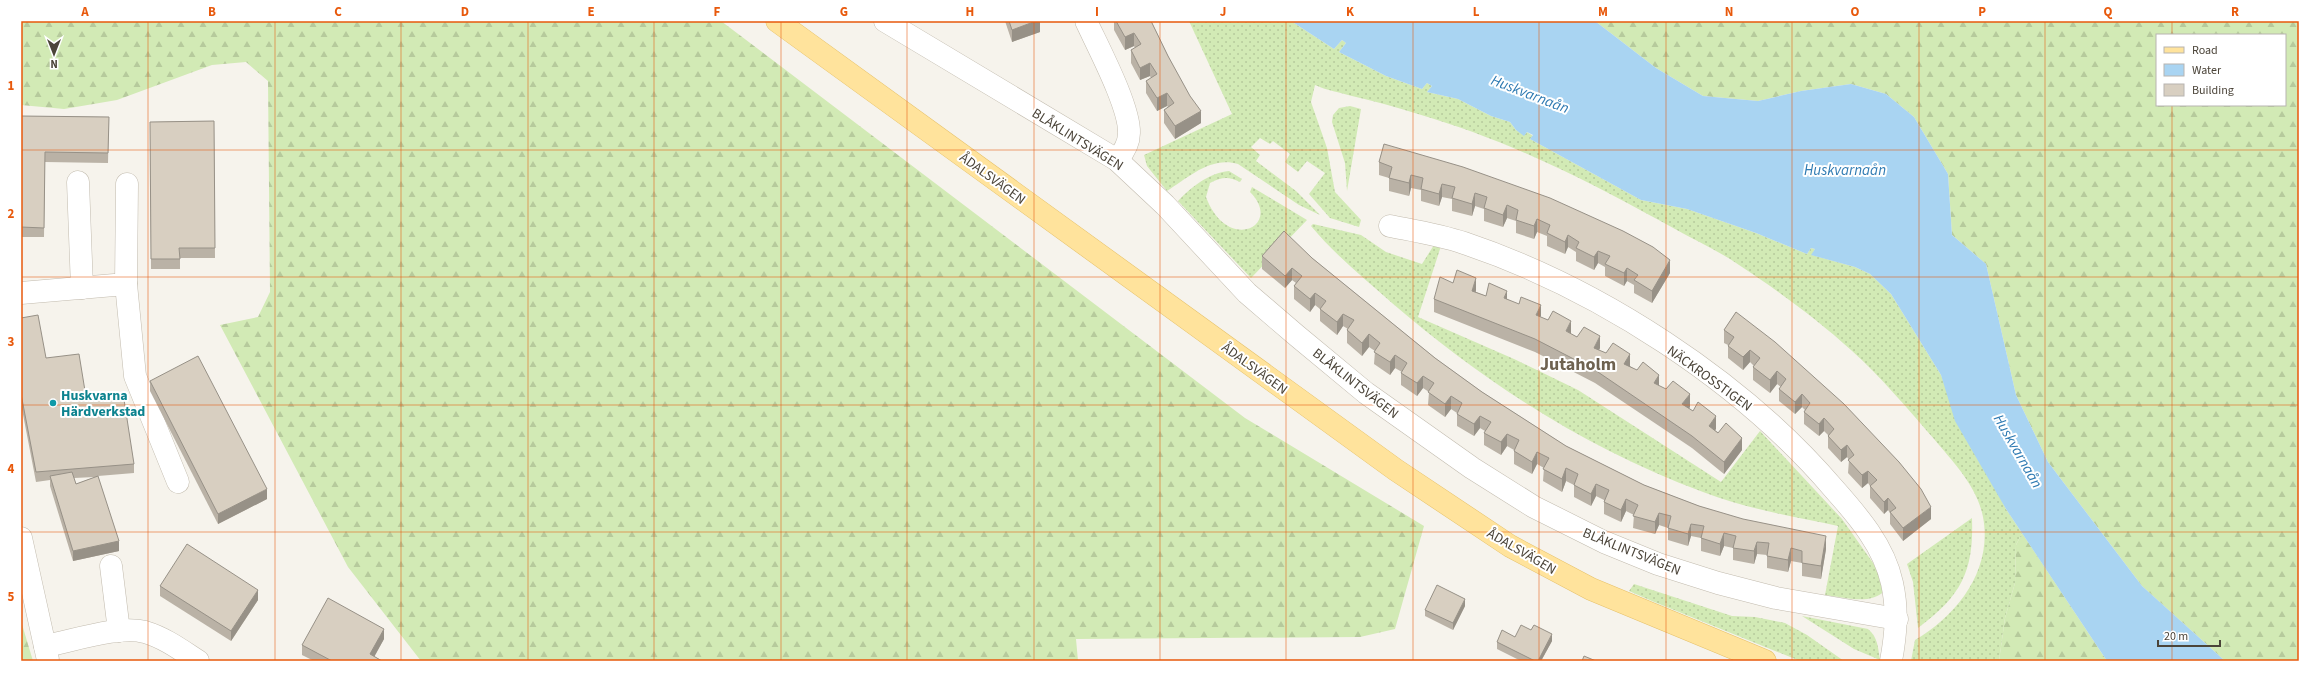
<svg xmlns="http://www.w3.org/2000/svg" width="2320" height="682" viewBox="0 0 2320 682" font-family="'Source Sans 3',sans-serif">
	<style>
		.grass { fill: url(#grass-dots) }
		.forest { fill: url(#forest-firs); fill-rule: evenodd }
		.water { fill: #a9d4f2 }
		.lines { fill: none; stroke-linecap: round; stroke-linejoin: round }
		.minor-casing { stroke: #c2bbae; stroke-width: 23 }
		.major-casing { stroke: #e6c16a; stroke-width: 23 }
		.minor { stroke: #fff; stroke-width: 22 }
		.major { stroke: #ffe39c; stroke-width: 22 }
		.wall { fill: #bab2a6; fill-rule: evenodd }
		.shaded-wall { fill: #979187 }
		.building { fill: #d8cfc1; stroke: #979187 }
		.grid { fill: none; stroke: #e8590c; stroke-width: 1; stroke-opacity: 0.55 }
		.culture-dot { fill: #0f9aa8; stroke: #fff; stroke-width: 1.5 }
		.labels { text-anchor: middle; stroke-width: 4; stroke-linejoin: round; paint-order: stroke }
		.street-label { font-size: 14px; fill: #4b4439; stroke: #fff }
		.culture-label { font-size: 14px; font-weight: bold; fill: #0d838f; stroke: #fff; text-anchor: start }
		.water-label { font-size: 15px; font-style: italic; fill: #2e7ab2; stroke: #fff }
		.district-label { font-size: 18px; font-weight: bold; fill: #6e6250; stroke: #fff }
		.neatline { fill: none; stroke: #e8590c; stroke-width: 1.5 }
		.grid-label { font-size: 13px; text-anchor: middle; font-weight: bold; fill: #e8590c }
	</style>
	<defs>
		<pattern id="grass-dots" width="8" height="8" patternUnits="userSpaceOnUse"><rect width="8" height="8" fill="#d2eab5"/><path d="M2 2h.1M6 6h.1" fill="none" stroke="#b6ca9c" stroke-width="1.8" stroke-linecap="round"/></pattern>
		<pattern id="forest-firs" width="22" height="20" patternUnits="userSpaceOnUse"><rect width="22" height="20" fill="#d2eab5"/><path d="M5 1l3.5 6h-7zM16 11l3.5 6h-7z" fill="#b6ca9c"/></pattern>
	</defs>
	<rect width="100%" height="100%" fill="#f6f3ec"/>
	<g class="grass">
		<path d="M 1189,21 L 1291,21 L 1334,49 L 1342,40 L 1346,43 L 1339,52 L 1386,76 L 1422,89 L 1427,83 L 1432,86 L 1427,92 L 1458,99 L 1491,116 L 1510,122 L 1516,130 L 1524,135 L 1527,132 L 1533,136 L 1530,139 L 1641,200 L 1687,209 L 1756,233 L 1807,254 L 1811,248 L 1815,249 L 1812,255 L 1855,267 L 1870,274 L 1891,294 L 1941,375 L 1949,396 L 2006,509 L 2022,533 L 2016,545 L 2015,583 L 2005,618 L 1999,661 L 1911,661 L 1915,640 C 1958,615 1993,569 1983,517 C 1977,486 1953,462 1934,439 C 1908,409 1881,377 1851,350 C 1817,319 1777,290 1739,265 C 1719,251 1696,241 1675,229 C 1633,206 1590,182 1545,162 C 1504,143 1462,127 1418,114 C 1396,107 1374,101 1352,96 C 1339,92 1328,91 1315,85 L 1311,102 L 1327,148 L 1335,192 L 1361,220 L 1359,227 L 1330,218 L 1309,194 L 1325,173 L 1307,161 L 1298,172 L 1285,162 L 1290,154 L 1273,141 L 1270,144 L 1260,138 L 1251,147 L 1260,155 L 1256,161 L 1296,191 L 1320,215 L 1299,205 L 1238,164 C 1211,156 1189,177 1167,191 L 1147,166 L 1144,155 L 1232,114 Z"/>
		<path d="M 1350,106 L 1361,109 L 1347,191 L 1345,163 L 1332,122 L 1333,115 L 1339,108 Z"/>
		<path d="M 1229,171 L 1242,179 L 1240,182 C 1228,176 1222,177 1210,183 L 1206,197 C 1227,254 1284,226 1250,192 L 1252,187 L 1307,220 L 1251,278 L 1178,201 C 1191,187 1209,173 1229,171 Z"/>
		<path d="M 1313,224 L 1361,235 L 1386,252 L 1422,264 L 1434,245 L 1441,246 L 1418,317 L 1514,359 L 1578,390 L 1721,482 L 1760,431 L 1842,519 L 1883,577 L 1885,590 C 1872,606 1843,597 1825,595 L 1838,526 C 1793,516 1746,509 1703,492 C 1585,448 1487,384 1392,303 C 1364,278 1335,255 1311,226 Z"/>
		<path d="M 1972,518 C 1974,572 1961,596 1918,628 L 1913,582 L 1907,564 Z"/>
		<path d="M 1634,584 L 1732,616 L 1755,617 L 1785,623 L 1807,635 L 1844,661 L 1800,661 L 1652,601 L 1629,591 Z"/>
		<path d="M 1802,616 L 1868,629 C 1878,637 1878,648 1880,660 L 1854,649 Z"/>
	</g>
	<g class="forest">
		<path d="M 21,21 L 721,21 L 1245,418 L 1424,526 L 1395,629 L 1360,637 L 1076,639 L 1078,661 L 421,661 L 348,567 L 220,325 L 258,317 L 270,292 L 268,81 L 246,62 L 212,65 L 117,100 L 64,109 L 21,105 Z"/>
		<path d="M 1595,21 L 2299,21 L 2299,661 L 2225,661 L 2142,586 L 2048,462 L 2016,395 L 1986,264 L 1952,235 L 1948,174 L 1914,117 L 1886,94 L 1851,84 L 1801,91 L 1758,101 L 1703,96 L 1656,68 ZM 2157,35 L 2285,35 L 2285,105 L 2157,105 Z"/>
		<path d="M 2022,533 L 2107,661 L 1999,661 L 2005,618 L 2015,583 L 2016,545 Z"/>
		<path d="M 21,621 L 33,661 L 21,661 Z"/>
	</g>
	<path class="water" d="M 1291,21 L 1595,21 L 1656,68 L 1703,96 L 1758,101 L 1801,91 L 1851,84 L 1886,94 L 1914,117 L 1948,174 L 1952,235 L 1986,264 L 2016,395 L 2048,462 L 2142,586 L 2225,661 L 2107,661 L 2006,509 L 1955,421 L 1941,375 L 1891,294 L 1870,274 L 1855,267 L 1811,255 L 1815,249 L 1811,248 L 1807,254 L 1756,233 L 1687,209 L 1641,200 L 1530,139 L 1533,135 L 1527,132 L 1524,136 L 1516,130 L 1510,122 L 1491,116 L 1458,99 L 1427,92 L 1432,86 L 1427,83 L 1422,89 L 1386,76 L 1339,52 L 1346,43 L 1342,40 L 1334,49 Z"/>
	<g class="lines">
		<defs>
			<g id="minor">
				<path d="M 885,21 L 1117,160 L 1165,205 L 1247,293 L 1296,335 L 1366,393 L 1472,468 L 1534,507 L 1604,542 L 1658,564 L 1718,583 L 1776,598 L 1897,619"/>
				<path d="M 1086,21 C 1098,47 1130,107 1129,133 C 1129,144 1124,152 1117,160"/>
				<path d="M 78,182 L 82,288"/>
				<path d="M 1390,226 C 1415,231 1440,235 1464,243 C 1598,288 1742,381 1834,489 C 1858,516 1884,546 1892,583 C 1898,610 1896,634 1891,661"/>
				<path d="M 126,284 L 135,376 L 178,482"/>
				<path d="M 21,293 L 126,284 L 127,184"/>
				<path d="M 21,538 L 48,660"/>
				<path d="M 111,566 L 119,631"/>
				<path d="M 45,646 C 73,641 118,625 145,632 C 165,638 181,650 198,661"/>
			</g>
			<path id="major" d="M 777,21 L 1396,470 L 1510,546 L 1591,589 L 1765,661"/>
		</defs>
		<use href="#minor" class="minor-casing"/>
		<use href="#major" class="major-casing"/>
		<use href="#minor" class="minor"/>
		<use href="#major" class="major"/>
	</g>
	<g class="wall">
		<path d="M 1005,21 L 1040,21 L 1040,32 L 1012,42 Z"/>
		<path d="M 1114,21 L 1151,21 L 1201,123 L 1175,139 L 1164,123 L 1164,110 L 1168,107 L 1167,106 L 1157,111 L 1146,93 L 1146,81 L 1151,78 L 1150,76 L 1140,80 L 1131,63 L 1131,50 L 1135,48 L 1134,46 L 1125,50 L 1114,30 Z"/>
		<path d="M 21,116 L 109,117 L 108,163 L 45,162 L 44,237 L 21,237 Z"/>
		<path d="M 214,121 L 215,258 L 180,258 L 180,269 L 151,269 L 150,122 Z"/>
		<path d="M 1384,144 L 1670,273 L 1652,303 L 1634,293 L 1634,285 L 1627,281 L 1624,286 L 1605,276 L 1605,267 L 1598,263 L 1594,270 L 1576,261 L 1576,252 L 1568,247 L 1565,254 L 1547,246 L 1547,236 L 1537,232 L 1534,239 L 1516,233 L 1516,221 L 1507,218 L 1503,227 L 1484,221 L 1484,209 L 1475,206 L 1472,216 L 1452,211 L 1452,199 L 1442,197 L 1439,206 L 1421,201 L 1421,190 L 1411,188 L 1409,196 L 1389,191 L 1389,178 L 1379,175 L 1379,162 Z"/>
		<path d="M 1262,256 L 1312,258 L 1435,358 L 1482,392 L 1566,446 L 1644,485 L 1699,506 L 1826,549 L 1821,579 L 1802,576 L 1802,563 L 1791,561 L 1788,572 L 1767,568 L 1767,555 L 1757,554 L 1754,564 L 1733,560 L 1733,548 L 1724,546 L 1720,556 L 1701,551 L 1701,538 L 1691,536 L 1688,546 L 1668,540 L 1668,528 L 1659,525 L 1655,534 L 1633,528 L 1634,515 L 1626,511 L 1621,522 L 1604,514 L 1604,500 L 1596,496 L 1591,506 L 1574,497 L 1574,485 L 1566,481 L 1562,492 L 1543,481 L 1544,468 L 1537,464 L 1532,474 L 1514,464 L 1514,450 L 1507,446 L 1501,455 L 1484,445 L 1484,433 L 1485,431 L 1480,428 L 1474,436 L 1457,426 L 1457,413 L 1451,409 L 1445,417 L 1428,405 L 1429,392 L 1423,388 L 1417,396 L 1401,385 L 1401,373 L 1402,372 L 1395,368 L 1390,375 L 1374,364 L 1375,351 L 1369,347 L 1362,356 L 1347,343 L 1347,330 L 1348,329 L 1343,326 L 1337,335 L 1320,321 L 1320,309 L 1315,305 L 1310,312 L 1294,299 L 1294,286 L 1296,283 L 1292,280 L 1285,288 L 1262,269 Z"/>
		<path d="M 1453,283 L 1476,290 L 1476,292 L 1486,296 L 1507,299 L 1571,334 L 1600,348 L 1599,350 L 1630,366 L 1690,407 L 1689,408 L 1716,429 L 1715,430 L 1742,450 L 1724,474 L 1692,448 L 1595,383 L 1535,352 L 1434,312 L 1434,299 Z"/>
		<path d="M 1736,312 L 1931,519 L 1903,541 L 1890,524 L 1890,513 L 1888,510 L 1884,514 L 1870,498 L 1870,486 L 1868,483 L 1862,488 L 1848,473 L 1849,460 L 1847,457 L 1841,462 L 1828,448 L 1828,435 L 1824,431 L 1819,436 L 1804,424 L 1804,412 L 1805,410 L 1802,407 L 1795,414 L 1779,401 L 1779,389 L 1781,387 L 1777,384 L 1770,393 L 1753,380 L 1753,367 L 1754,366 L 1750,362 L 1743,370 L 1728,358 L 1728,345 L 1724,343 L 1724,330 Z"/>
		<path d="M 21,318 L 46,358 L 86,397 L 134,464 L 134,473 L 98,476 L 119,551 L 73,561 L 50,486 L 50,480 L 36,482 L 21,404 ZM 95,477 L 76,484 L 74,478 Z"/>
		<path d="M 150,381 L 267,499 L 218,524 L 150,391 Z"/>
		<path d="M 160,586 L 258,600 L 231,641 L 160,596 Z"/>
		<path d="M 1465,606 L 1453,630 L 1425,616 L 1425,610 Z"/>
		<path d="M 1515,637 L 1552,641 L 1541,661 L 1521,661 L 1497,649 L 1497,642 Z"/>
		<path d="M 384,639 L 374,656 L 382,661 L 314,661 L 302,655 L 302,645 Z"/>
	</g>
	<g class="shaded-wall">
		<path d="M 1036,21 L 1040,21 L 1040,32 L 1012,42 L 1012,30 Z"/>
		<path d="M 1134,33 L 1134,46 L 1125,50 L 1125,37 Z"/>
		<path d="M 1150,63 L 1150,76 L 1140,80 L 1140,68 Z"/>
		<path d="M 1167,93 L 1167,106 L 1157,111 L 1157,98 Z"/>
		<path d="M 1201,111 L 1201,123 L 1175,139 L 1175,126 Z"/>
		<path d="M 1411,175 L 1411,188 L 1409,196 L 1409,183 Z"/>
		<path d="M 1442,184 L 1442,197 L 1439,206 L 1439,194 Z"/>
		<path d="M 1475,193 L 1475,206 L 1472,216 L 1472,204 Z"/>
		<path d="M 1507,205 L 1507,218 L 1503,227 L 1503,215 Z"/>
		<path d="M 1537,219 L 1537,232 L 1534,239 L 1534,226 Z"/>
		<path d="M 1568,235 L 1568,247 L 1565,254 L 1565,242 Z"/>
		<path d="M 1598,251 L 1598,263 L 1594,270 L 1594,257 Z"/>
		<path d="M 1670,260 L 1670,273 L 1652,303 L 1652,291 Z"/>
		<path d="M 1292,268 L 1292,280 L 1285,288 L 1285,276 Z"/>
		<path d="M 1627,268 L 1627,281 L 1624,286 L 1624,273 Z"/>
		<path d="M 1476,278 L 1476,290 L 1472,303 L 1472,291 Z"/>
		<path d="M 1507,291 L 1507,303 L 1504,298 Z"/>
		<path d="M 1315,293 L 1315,305 L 1310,312 L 1310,299 Z"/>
		<path d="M 1541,305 L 1541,317 L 1536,315 Z"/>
		<path d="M 1343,314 L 1343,326 L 1337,335 L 1337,322 Z"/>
		<path d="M 1571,321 L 1571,334 L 1566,331 Z"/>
		<path d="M 1369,334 L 1369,347 L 1362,356 L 1362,343 Z"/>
		<path d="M 1600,336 L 1600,348 L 1594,360 L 1594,348 Z"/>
		<path d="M 1750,350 L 1750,362 L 1743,370 L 1743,357 Z"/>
		<path d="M 1630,354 L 1630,366 L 1624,376 L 1624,364 Z"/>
		<path d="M 1395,355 L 1395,368 L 1390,375 L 1390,362 Z"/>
		<path d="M 1777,371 L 1777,384 L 1770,393 L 1770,380 Z"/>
		<path d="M 1659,375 L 1659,387 L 1654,383 Z"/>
		<path d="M 1423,376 L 1423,388 L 1417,396 L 1417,383 Z"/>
		<path d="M 1690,394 L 1690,407 L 1682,417 L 1682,404 Z"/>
		<path d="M 1802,394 L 1802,407 L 1795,414 L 1795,402 Z"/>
		<path d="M 1451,396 L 1451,409 L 1445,417 L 1445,404 Z"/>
		<path d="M 1480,416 L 1480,428 L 1474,436 L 1474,424 Z"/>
		<path d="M 1716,416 L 1716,429 L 1709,438 L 1709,426 Z"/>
		<path d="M 1824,418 L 1824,431 L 1819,436 L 1819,424 Z"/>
		<path d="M 1507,434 L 1507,446 L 1501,455 L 1501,442 Z"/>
		<path d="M 1742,438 L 1742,450 L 1724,474 L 1724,462 Z"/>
		<path d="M 1847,445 L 1847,457 L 1841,462 L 1841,450 Z"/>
		<path d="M 1537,452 L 1537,464 L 1532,474 L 1532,462 Z"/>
		<path d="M 1566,468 L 1566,481 L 1562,492 L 1562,479 Z"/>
		<path d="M 1868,471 L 1868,483 L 1862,488 L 1862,475 Z"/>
		<path d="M 1596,484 L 1596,496 L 1591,506 L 1591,494 Z"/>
		<path d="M 267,489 L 267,499 L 218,524 L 218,514 Z"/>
		<path d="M 1888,498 L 1888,510 L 1884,514 L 1884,502 Z"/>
		<path d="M 1626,499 L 1626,511 L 1621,522 L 1621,510 Z"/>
		<path d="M 1931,507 L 1931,519 L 1903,541 L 1903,528 Z"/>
		<path d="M 1659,513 L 1659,525 L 1655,534 L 1655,522 Z"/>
		<path d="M 1691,524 L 1691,536 L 1688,546 L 1688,534 Z"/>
		<path d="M 1724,533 L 1724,546 L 1720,556 L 1720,544 Z"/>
		<path d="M 1826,536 L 1826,549 L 1821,579 L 1821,566 Z"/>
		<path d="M 119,541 L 119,551 L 73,561 L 73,551 Z"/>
		<path d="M 1757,542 L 1757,554 L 1754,564 L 1754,551 Z"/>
		<path d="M 1791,548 L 1791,561 L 1788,572 L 1788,560 Z"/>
		<path d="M 258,590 L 258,600 L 231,641 L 231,631 Z"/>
		<path d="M 1465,599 L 1465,606 L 1453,630 L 1453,623 Z"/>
		<path d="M 384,629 L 384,639 L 372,661 L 370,654 Z"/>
		<path d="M 1552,634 L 1552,641 L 1541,661 L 1538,661 Z"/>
	</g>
	<g class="building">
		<path d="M 1009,21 L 1036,21 L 1012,30 Z"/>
		<path d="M 1116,21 L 1151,21 L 1168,56 L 1190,96 L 1201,111 L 1175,126 L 1164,110 L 1174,103 L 1167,93 L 1157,98 L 1146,81 L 1157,74 L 1150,63 L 1140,68 L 1131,50 L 1141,44 L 1134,33 L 1125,37 Z"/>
		<path d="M 21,116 L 109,117 L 108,153 L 45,152 L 44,228 L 21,227 Z"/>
		<path d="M 214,121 L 215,248 L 179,248 L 180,259 L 151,259 L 150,122 Z"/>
		<path d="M 1384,144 L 1463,167 L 1550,198 L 1623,231 L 1653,247 L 1670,260 L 1652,291 L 1634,280 L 1638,275 L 1627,268 L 1624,273 L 1605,264 L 1610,256 L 1598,251 L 1594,257 L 1576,248 L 1579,242 L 1568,235 L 1565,242 L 1547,233 L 1550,225 L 1537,219 L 1534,226 L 1516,220 L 1518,210 L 1507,205 L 1503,215 L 1484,208 L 1487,197 L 1475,193 L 1472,204 L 1452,198 L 1455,187 L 1442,184 L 1439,194 L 1421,189 L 1423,178 L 1411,175 L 1409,183 L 1389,178 L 1392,167 L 1379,162 Z"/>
		<path d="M 1284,231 L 1312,258 L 1435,358 L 1482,392 L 1566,446 L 1644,485 L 1699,506 L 1743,519 L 1826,536 L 1821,566 L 1802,563 L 1802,551 L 1791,548 L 1788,560 L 1767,556 L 1769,543 L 1757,542 L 1754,551 L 1733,548 L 1736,536 L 1724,533 L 1720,544 L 1701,538 L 1704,526 L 1691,524 L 1688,534 L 1668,528 L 1671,516 L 1659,513 L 1655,522 L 1633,516 L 1638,505 L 1626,499 L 1621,510 L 1604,502 L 1609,490 L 1596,484 L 1591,494 L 1574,485 L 1578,474 L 1566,468 L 1562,479 L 1543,469 L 1549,458 L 1537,452 L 1532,462 L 1514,451 L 1519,440 L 1507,434 L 1501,442 L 1484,433 L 1491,422 L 1480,416 L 1474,424 L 1457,414 L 1462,403 L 1451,396 L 1445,404 L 1428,392 L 1434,383 L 1423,376 L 1417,383 L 1401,373 L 1407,363 L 1395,355 L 1390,362 L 1374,352 L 1380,343 L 1369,334 L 1362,343 L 1347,330 L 1354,320 L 1343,314 L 1337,322 L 1320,309 L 1326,301 L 1315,293 L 1310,299 L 1294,286 L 1302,276 L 1292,268 L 1285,276 L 1262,256 Z"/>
		<path d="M 1457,270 L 1476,278 L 1472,291 L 1486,296 L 1489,283 L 1507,291 L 1504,298 L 1519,304 L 1521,297 L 1541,305 L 1536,315 L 1548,320 L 1553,311 L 1571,321 L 1566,331 L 1577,337 L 1584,327 L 1600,336 L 1594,348 L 1606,353 L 1613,343 L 1630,354 L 1624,364 L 1637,370 L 1643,362 L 1659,375 L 1654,383 L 1666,389 L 1673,381 L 1690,394 L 1682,404 L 1693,411 L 1698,402 L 1716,416 L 1709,426 L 1718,433 L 1726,423 L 1742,438 L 1724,462 L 1692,436 L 1595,370 L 1535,339 L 1434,299 L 1440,277 L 1453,283 Z"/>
		<path d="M 1736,312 L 1775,342 L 1844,404 L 1899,462 L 1921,489 L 1931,507 L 1903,528 L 1890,512 L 1896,508 L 1888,498 L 1884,502 L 1870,486 L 1877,480 L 1868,471 L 1862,475 L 1848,460 L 1854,455 L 1847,445 L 1841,450 L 1828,436 L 1834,429 L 1824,418 L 1819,424 L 1804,412 L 1810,403 L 1802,394 L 1795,402 L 1779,389 L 1786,379 L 1777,371 L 1770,380 L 1753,367 L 1760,358 L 1750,350 L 1743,357 L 1728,346 L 1734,337 L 1724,330 Z"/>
		<path d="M 38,315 L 46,358 L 79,354 L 86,397 L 123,393 L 134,464 L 36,472 L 21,394 L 21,318 Z"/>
		<path d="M 198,356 L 267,489 L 218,514 L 150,381 Z"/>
		<path d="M 72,472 L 76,484 L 98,476 L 119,541 L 73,551 L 50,476 Z"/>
		<path d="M 187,544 L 258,590 L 231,631 L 160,586 Z"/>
		<path d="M 1437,585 L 1465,599 L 1453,623 L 1425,610 Z"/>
		<path d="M 328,598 L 384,629 L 370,654 L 382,661 L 332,661 L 302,645 Z"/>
		<path d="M 1521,625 L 1531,630 L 1534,625 L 1552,634 L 1538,661 L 1535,661 L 1497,642 L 1502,630 L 1515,637 Z"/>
		<path d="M 1584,656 L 1596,661 L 1582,661 Z"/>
	</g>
	<path class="grid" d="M 148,21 L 148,661M 275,21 L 275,661M 401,21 L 401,661M 528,21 L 528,661M 654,21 L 654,661M 781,21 L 781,661M 907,21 L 907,661M 1034,21 L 1034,661M 1160,21 L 1160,661M 1286,21 L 1286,661M 1413,21 L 1413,661M 1539,21 L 1539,661M 1666,21 L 1666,661M 1792,21 L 1792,661M 1919,21 L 1919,661M 2045,21 L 2045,661M 2172,21 L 2172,35M 2172,105 L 2172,661M 21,150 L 2299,150M 21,277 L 2299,277M 21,405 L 2299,405M 21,532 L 2299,532"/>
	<circle class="culture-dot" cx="53" cy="403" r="4"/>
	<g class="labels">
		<g class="street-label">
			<text transform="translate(1078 139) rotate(32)" y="5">BLÅKLINTSVÄGEN</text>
			<text transform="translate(993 178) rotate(36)" y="5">ÅDALSVÄGEN</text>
			<text transform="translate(1255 368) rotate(36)" y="5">ÅDALSVÄGEN</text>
			<text transform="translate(1710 378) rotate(36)" y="5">NÄCKROSSTIGEN</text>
			<text transform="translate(1356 383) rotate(38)" y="5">BLÅKLINTSVÄGEN</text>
			<text transform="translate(1522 551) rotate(30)" y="5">ÅDALSVÄGEN</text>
			<text transform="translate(1632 551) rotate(22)" y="5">BLÅKLINTSVÄGEN</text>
		</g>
		<g class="culture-label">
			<text x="61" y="400">Huskvarna<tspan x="61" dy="16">Härdverkstad</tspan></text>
		</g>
		<g class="water-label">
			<text transform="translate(1530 94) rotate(21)" y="5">Huskvarnaån</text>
			<text x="1845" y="175">Huskvarnaån</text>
			<text transform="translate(2018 451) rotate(60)" y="5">Huskvarnaån</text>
		</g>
		<g class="district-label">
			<text x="1578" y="370">Jutaholm</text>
		</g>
	</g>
	<rect width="2320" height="682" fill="none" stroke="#ffffff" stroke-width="44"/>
	<rect x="2156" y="34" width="130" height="72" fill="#ffffff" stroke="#b7b4b0"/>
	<rect x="2164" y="47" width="20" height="6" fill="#ffe39c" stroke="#b7b4b0"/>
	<text x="2192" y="54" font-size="12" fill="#4b4439">Road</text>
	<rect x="2164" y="64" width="20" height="12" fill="#a9d4f2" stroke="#b7b4b0"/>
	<text x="2192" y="74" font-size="12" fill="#4b4439">Water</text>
	<rect x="2164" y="84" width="20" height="12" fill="#d8cfc1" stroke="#b7b4b0"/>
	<text x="2192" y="94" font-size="12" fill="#4b4439">Building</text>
	<g transform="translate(54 54) rotate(180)" stroke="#ffffff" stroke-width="3" paint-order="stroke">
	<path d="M0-3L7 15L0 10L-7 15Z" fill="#4b4439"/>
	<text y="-6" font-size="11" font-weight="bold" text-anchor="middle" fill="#4b4439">N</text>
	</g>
	<path d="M2158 640v6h62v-6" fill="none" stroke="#4b4439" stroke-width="2"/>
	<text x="2164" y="640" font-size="12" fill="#4b4439" stroke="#ffffff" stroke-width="3" paint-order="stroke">20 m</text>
	<rect x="22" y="22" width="2276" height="638" class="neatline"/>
	<g class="grid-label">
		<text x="85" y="16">A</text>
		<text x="212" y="16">B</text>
		<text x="338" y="16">C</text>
		<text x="465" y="16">D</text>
		<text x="591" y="16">E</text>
		<text x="717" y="16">F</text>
		<text x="844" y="16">G</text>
		<text x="970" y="16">H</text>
		<text x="1097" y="16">I</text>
		<text x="1223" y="16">J</text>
		<text x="1350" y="16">K</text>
		<text x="1476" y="16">L</text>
		<text x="1603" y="16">M</text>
		<text x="1729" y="16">N</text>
		<text x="1855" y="16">O</text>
		<text x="1982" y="16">P</text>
		<text x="2108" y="16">Q</text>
		<text x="2235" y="16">R</text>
		<text x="11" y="90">1</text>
		<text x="11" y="218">2</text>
		<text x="11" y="346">3</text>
		<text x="11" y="473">4</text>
		<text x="11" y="601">5</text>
	</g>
</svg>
